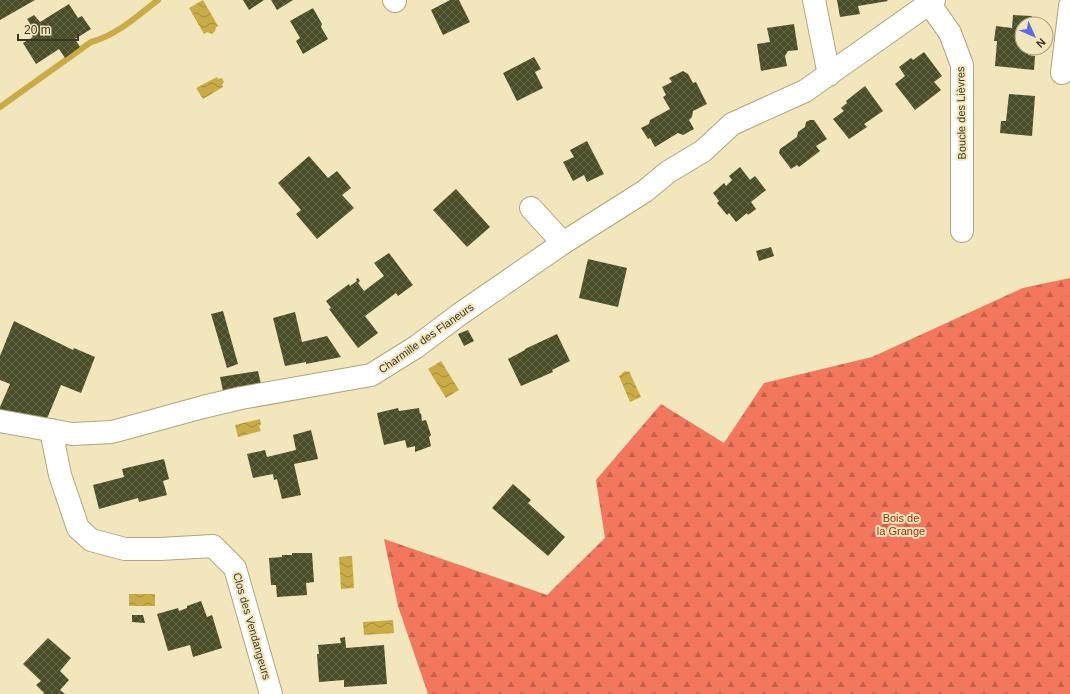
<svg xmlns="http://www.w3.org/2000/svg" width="1070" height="694" viewBox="0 0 1070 694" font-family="Helvetica,sans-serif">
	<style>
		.forest { fill: url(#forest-firs) }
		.water { fill: url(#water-waves) }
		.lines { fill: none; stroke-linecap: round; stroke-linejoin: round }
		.stream { stroke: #c9ac45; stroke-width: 6 }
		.building { fill: url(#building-cross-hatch) }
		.minor-casing { stroke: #b1a57d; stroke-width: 24 }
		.minor { stroke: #fff; stroke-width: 22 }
		.labels { text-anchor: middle; stroke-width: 4; stroke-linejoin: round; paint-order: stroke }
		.street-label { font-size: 11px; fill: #3b3626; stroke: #f2e6bc }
		.park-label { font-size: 11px; fill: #992b13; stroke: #f2e6bc }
	</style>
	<defs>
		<pattern id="forest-firs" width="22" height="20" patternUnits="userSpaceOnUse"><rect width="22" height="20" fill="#f2775c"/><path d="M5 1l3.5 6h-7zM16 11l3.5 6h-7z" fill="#c5624c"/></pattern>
		<pattern id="water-waves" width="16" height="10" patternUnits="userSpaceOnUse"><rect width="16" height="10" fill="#c9ac45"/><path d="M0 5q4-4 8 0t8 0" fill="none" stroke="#a48d39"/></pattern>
		<pattern id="building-cross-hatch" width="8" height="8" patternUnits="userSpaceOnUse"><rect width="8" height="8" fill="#494d28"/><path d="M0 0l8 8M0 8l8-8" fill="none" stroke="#626546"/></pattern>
	</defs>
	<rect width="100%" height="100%" fill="#f2e6bc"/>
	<path class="forest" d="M 1070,278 L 1070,694 L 428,694 L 398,606 L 384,539 L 547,595 L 605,538 L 596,480 L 661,404 L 724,443 L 764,383 L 872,357 L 1023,288 Z"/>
	<g class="water">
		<path d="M 203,0 L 218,26 L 216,27 L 215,31 L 212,34 L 207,32 L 204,34 L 189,8 Z"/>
		<path d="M 217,77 L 218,79 L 222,78 L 224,82 L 222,85 L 223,87 L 203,99 L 196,88 Z"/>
		<path d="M 441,361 L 459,390 L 446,398 L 428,369 Z"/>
		<path d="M 625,371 L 627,372 L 629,371 L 641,397 L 630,402 L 619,376 Z"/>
		<path d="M 260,419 L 261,425 L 259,426 L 261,431 L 238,437 L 235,425 Z"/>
		<path d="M 352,556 L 354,588 L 341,589 L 339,557 Z"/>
		<rect x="129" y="594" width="26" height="12"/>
		<path d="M 393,620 L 394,633 L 364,635 L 363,622 Z"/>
	</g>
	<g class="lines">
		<path class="stream" d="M 0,107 L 91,42 C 117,35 137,16 158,0"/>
	</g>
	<g class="building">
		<path d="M 0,0 L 35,0 L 0,20 Z"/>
		<path d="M 243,0 L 264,0 L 249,10 Z"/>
		<path d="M 271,0 L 293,0 L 277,10 Z"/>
		<path d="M 450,0 L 459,0 L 470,22 L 443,35 L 431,10 Z"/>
		<path d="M 837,0 L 887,0 L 888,1 L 858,6 L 860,14 L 840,17 Z"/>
		<path d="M 69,4 L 78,18 L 82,16 L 91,29 L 75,39 L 80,47 L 65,58 L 59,49 L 36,64 L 23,43 L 33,37 L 28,29 L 32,27 L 27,19 L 34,15 L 40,22 Z"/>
		<path d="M 313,8 L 322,24 L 321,27 L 328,39 L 303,54 L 296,41 L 300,38 L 290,21 Z"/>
		<path d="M 1013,15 L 1032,16 L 1031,24 L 1022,24 L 1022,48 L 1028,48 L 1028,55 L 1035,56 L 1034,70 L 995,66 L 997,41 L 994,41 L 996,26 L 1012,28 Z"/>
		<path d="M 794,24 L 798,50 L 788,51 L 785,56 L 787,66 L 761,71 L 757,44 L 770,42 L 767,28 Z"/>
		<path d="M 924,52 L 942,76 L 934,82 L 941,90 L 915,110 L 895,84 L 905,76 L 899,67 L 911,58 L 913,60 Z"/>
		<path d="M 534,57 L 541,69 L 535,72 L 543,88 L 517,101 L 503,73 Z"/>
		<path d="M 683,71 L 688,74 L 693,83 L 696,82 L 707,104 L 693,111 L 692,117 L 689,120 L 694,129 L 683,135 L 678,133 L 655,147 L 650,138 L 648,139 L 641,128 L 649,124 L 650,120 L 670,109 L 663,97 L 666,95 L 662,87 L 672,82 L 669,78 Z"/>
		<path d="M 865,86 L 883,111 L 864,124 L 867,127 L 849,139 L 833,119 L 844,111 L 841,108 L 847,103 L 846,101 Z"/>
		<path d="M 1009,94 L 1035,96 L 1032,136 L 1000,133 L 1001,121 L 1006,121 Z"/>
		<path d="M 810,120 L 814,120 L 827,139 L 816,146 L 820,151 L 799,167 L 797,165 L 791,169 L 779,153 L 780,149 L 797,137 L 798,132 L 805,127 L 806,122 Z"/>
		<path d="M 587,141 L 604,174 L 587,182 L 584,175 L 573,181 L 563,162 L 574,157 L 570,150 Z"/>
		<path d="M 309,156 L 328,178 L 337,171 L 351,188 L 342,195 L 354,208 L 317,239 L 296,214 L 301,210 L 278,183 Z"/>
		<path d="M 740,167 L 750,180 L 755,176 L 766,190 L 751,202 L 756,209 L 748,215 L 747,213 L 736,222 L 729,213 L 727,215 L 717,203 L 719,201 L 713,193 L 724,183 L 726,186 L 732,180 L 729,176 Z"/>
		<path d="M 456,189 L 490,227 L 467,247 L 433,210 Z"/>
		<path d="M 771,247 L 774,256 L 759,261 L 756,251 Z"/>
		<path d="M 389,253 L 413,285 L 398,296 L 396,293 L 365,316 L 378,333 L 358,348 L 329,309 L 331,308 L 326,301 L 349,284 L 350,286 L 357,281 L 356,279 L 358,278 L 360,281 L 358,283 L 364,291 L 384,276 L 374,263 Z"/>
		<path d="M 588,259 L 627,268 L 618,307 L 579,298 Z"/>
		<path d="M 223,311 L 238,364 L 227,368 L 211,314 Z"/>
		<path d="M 295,312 L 302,342 L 327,336 L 341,357 L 306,364 L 306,362 L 285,366 L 273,318 Z"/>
		<path d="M 14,321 L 73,350 L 74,348 L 95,357 L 81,393 L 61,385 L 46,421 L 0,415 L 0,407 L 10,384 L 0,380 L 0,356 Z"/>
		<path d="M 468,330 L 474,341 L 464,346 L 458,334 Z"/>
		<path d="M 557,334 L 570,361 L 552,370 L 553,372 L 521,386 L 508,359 L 525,350 L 525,349 Z"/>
		<path d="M 258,371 L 261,384 L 223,391 L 220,377 Z"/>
		<path d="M 398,408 L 399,411 L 419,408 L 420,414 L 421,413 L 422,421 L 426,420 L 431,435 L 429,437 L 431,446 L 415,452 L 415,446 L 407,448 L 405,440 L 384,445 L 377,413 Z"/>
		<path d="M 311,430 L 318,459 L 294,464 L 301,495 L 282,499 L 277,479 L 274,480 L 273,474 L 253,478 L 247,454 L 265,450 L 267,457 L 296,450 L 293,435 Z"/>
		<path d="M 164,459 L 169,479 L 163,481 L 167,495 L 139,502 L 138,498 L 99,509 L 93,485 L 124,477 L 122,469 Z"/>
		<path d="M 513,484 L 531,500 L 528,503 L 565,537 L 548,556 L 492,508 Z"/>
		<path d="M 292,553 L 312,553 L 314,582 L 306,583 L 307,595 L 277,597 L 276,585 L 271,585 L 269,558 L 282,557 L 282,555 L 292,555 Z"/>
		<path d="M 201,601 L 207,617 L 212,615 L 222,648 L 193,657 L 190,645 L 168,651 L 157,614 L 178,608 L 179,611 L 187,608 L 187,606 Z"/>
		<path d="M 132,615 L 143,615 L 145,623 L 132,622 Z"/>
		<path d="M 345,637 L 346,648 L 384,645 L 387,684 L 344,687 L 344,680 L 319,682 L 317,654 L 319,654 L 318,645 L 341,643 L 340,638 Z"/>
		<path d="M 48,638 L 71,658 L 60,671 L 69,680 L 60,690 L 65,694 L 43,694 L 44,693 L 36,685 L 41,681 L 23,664 Z"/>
	</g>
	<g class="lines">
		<defs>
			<g id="minor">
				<path d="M 394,0 L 395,1"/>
				<path d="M 814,0 L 829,75"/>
				<path d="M 929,3 L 950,33 L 962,65 L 962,231"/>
				<path d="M 1062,73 L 1070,6"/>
				<path d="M 531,208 L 563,243"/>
				<path d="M 0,421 L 72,434 L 112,432 L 203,407 L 241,398 L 371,375 L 416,347 L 460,314 L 563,243 L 645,191 L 668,172 L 703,151 L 732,124 L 805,91 L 934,0"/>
				<path d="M 51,430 L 60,475 L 78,528 L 91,540 L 125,549 L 160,549 L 213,546 L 235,568 L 271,694"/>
			</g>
		</defs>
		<use href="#minor" class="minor-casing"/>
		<use href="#minor" class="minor"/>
	</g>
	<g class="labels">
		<g class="street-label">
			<text transform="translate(961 113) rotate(-91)" y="4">Boucle des Lièvres</text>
			<text transform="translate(426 338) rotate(-35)" y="4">Charmille des Flaneurs</text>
			<text transform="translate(252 626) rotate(74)" y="4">Clos des Vendangeurs</text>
		</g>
		<g class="park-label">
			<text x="901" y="522">Bois de<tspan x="901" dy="13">la Grange</tspan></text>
		</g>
	</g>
	<g transform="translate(1034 36) rotate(135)"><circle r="19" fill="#f2e6bc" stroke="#a9a080"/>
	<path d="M0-3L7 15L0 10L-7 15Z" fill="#5c6ce4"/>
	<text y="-6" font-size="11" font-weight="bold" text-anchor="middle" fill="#3b3626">N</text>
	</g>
	<path d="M18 34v6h60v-6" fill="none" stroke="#3b3626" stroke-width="2"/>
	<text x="24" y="34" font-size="12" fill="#3b3626" stroke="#f2e6bc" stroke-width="3" paint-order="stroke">20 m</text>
</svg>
